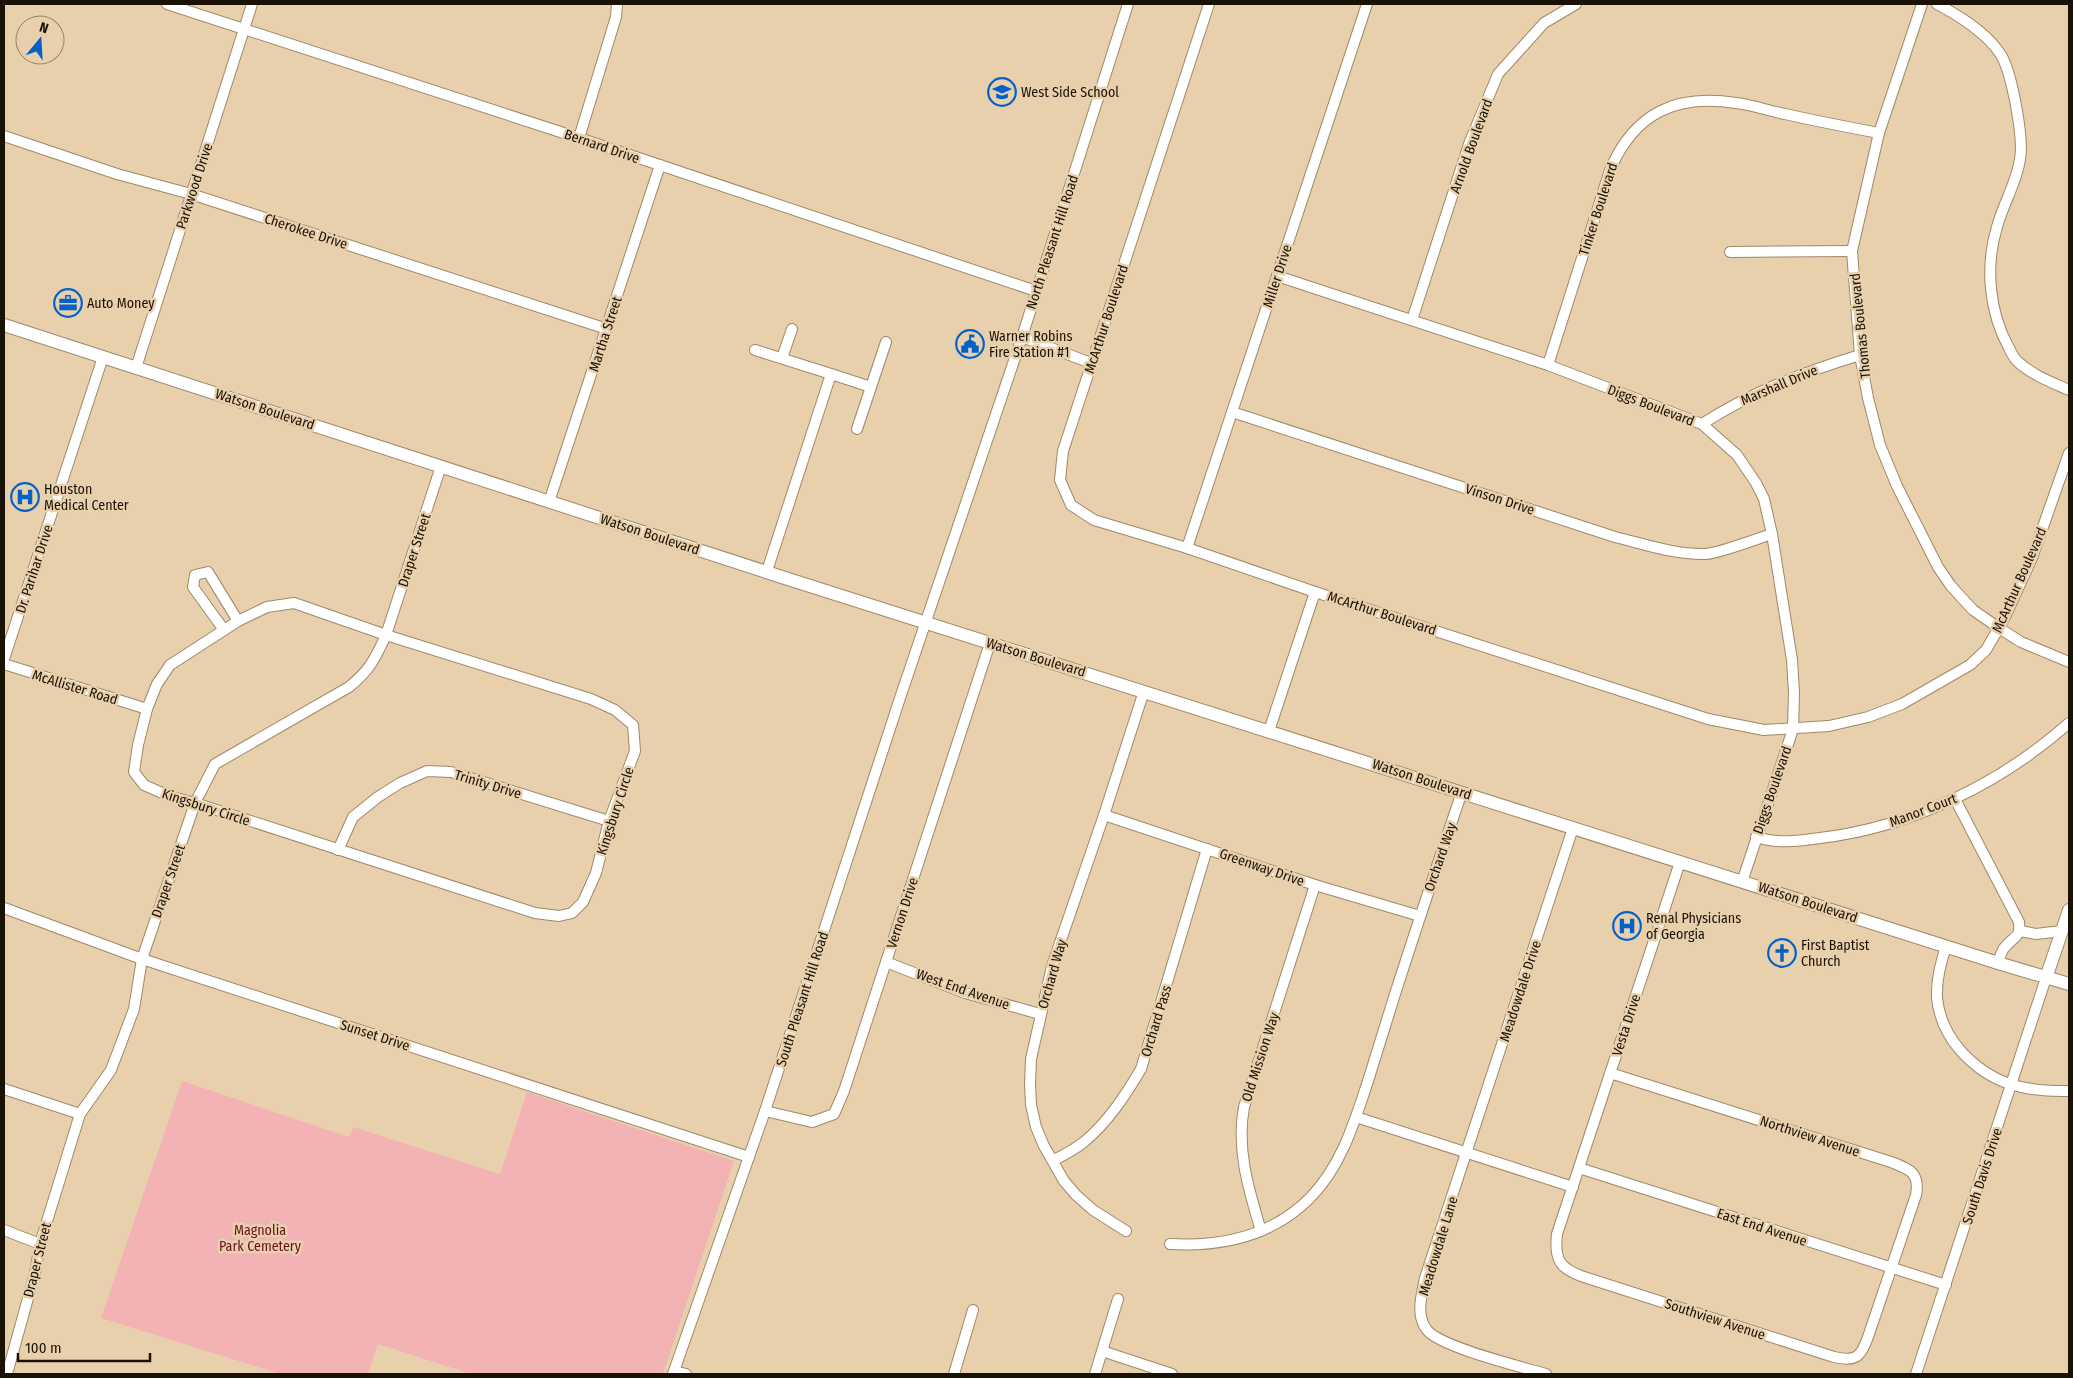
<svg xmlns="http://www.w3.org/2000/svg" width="2073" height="1378" viewBox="0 0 2073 1378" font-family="'Fira Sans Condensed',sans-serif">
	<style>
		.green { fill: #f3b3b5 }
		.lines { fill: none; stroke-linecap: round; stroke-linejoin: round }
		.minor-casing { stroke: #9f8868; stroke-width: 12 }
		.major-casing { stroke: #9f8868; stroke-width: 14 }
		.minor { stroke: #fff; stroke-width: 10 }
		.major { stroke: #fff; stroke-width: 12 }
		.labels { text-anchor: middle; stroke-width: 5; stroke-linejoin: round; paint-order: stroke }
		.poi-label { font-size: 14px; fill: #1b1206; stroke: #e8d0ad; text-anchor: start }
		.street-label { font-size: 14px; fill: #1b1206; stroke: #e8d0ad }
		.park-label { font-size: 14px; fill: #6f0d21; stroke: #e8d0ad }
	</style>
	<rect width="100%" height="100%" fill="#e8d0ad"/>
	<path class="green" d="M 182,1081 L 349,1137 L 353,1127 L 500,1174 L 527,1092 L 734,1161 L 663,1374 L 471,1374 L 378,1344 L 368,1374 L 280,1374 L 101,1318 Z"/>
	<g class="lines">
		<defs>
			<g id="minor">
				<path d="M 167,4 L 579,138 L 1036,291"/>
				<path d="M 1209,4 L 1063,451 L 1060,480 L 1071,505 L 1094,520 L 1187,548 L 1315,592 L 1708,719 L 1764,730 L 1829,726 L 1868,717 L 1902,704 L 1970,665 L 1986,650 L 2005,617 L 2032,558 L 2069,453"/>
				<path d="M 1922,4 L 1879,133 L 1852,251 L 1860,355 L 1868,398 L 1880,445 L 1897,486 L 1938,567 L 1951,586 L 1973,610 L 1999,628 L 2021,642 L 2069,662"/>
				<path d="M 1937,4 C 1958,15 1988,34 2001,55 C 2012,73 2024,139 2020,159 C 2017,182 2003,204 1997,227 C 1985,266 1989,312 2009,348 C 2011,352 2013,357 2017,361 C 2032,375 2051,382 2069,390"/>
				<path d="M 4,136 L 117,174 L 191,194 L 607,329"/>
				<path d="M 579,138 L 616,17 L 617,4"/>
				<path d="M 1730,252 L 1852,251"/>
				<path d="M 1277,276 L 1548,365 L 1702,424 L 1737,455 L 1756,483 L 1764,499 L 1772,534 L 1792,660 L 1794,693 L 1793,729 L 1742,882"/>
				<path d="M 1412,320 L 1469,144 L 1498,74 L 1544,23 L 1576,4"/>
				<path d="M 1022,337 L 1091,363"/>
				<path d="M 755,350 L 831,374 L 767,571"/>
				<path d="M 782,358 L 792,329"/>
				<path d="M 1548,365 L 1610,170 C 1635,112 1676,94 1736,103 C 1753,105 1769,111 1785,114 C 1816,121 1847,127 1879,133"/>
				<path d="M 136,368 L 252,4"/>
				<path d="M 831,374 L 871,387 L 886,342"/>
				<path d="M 1232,412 L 1615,537 C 1644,544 1675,555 1706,554 C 1720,553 1756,539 1772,534"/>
				<path d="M 1702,424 C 1752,392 1804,372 1860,355"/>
				<path d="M 857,429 L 871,387"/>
				<path d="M 549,502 L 660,165"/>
				<path d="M 1187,548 L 1367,4"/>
				<path d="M 294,603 L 386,635 L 591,699 L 615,710 L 633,725 L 635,751 L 609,821 L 596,873 L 583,902 L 572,913 L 559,916 L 535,913 L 195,803 L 169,796 L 144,785 L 134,772 L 138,745 L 147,709 L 157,684 L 170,665 L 238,621 L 267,607 Z"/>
				<path d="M 224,630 L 193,587 L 195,575 L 208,572 L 238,621"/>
				<path d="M 4,659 L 103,357"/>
				<path d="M 4,664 L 147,709"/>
				<path d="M 1269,731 L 1315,592"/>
				<path d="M 1955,799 L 2019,922 C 2021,938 2014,936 2005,947 C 2001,951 2000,958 1998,963"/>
				<path d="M 1104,815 L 1315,885 L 1420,916"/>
				<path d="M 1756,837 C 1778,844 1798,841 1820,838 C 1912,827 2000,784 2069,723"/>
				<path d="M 338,850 L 353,817 L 378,797 L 400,783 L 427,771 L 451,772 L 609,821"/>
				<path d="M 4,908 L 142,959 L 749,1157"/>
				<path d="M 2020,931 L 2036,934 L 2062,931"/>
				<path d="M 1946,946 C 1941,963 1936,980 1937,998 C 1939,1018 1947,1035 1960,1050 C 1990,1084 2024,1092 2069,1091"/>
				<path d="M 886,962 L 965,993 L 1040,1014"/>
				<path d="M 1610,1073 L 1891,1162 C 1910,1169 1920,1173 1916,1195 L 1868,1337 C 1861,1357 1856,1362 1834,1357 L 1584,1277 C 1560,1269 1554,1260 1557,1234 L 1680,862"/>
				<path d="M 4,1089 L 80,1114"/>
				<path d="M 765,1111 L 812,1122 L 834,1114 L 844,1091 L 990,643"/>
				<path d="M 1356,1117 L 1573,1187"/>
				<path d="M 1054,1160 C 1064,1155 1075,1149 1084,1142 C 1108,1122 1125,1096 1141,1069 L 1207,849"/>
				<path d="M 1579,1168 L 1946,1285"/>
				<path d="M 4,1230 L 40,1244"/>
				<path d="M 1126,1231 L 1093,1210 L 1076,1195 L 1064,1181 L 1044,1146 L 1036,1127 L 1031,1105 L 1030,1084 L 1031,1059 L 1052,966 L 1104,815 L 1144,691"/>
				<path d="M 1261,1231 C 1249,1190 1236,1150 1244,1107 L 1315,885"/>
				<path d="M 1170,1244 C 1222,1247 1272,1236 1310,1198 C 1342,1165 1354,1123 1368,1081 C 1377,1052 1386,1023 1395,994 C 1417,926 1439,859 1462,792"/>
				<path d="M 1102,1351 L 1172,1374"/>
				<path d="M 674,1371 L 686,1374"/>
				<path d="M 7,1374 L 35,1273 L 40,1244 L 80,1114 L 111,1070 L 134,1009 L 142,959 L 195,803 L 215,764 L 349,687 C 370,670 375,659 386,635 L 441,466"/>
				<path d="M 673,1374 L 765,1111 L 900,698 L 1022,337 L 1128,4"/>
				<path d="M 954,1374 L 973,1310"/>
				<path d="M 1095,1374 L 1118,1299"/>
				<path d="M 1546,1374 C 1522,1367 1440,1347 1427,1330 C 1415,1315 1422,1294 1425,1278 L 1573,828"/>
				<path d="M 1916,1374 L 2046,978"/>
			</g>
			<g id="major">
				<path d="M 4,325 L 788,579 L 1998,963 L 2069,984"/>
				<path d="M 2046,978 L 2069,910"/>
			</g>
		</defs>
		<use href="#minor" class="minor-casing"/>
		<use href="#major" class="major-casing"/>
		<use href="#minor" class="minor"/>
		<use href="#major" class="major"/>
	</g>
	<defs>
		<symbol id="school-ring" viewBox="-11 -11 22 22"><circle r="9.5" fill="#e8d0ad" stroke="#0361c9" stroke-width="1.5"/><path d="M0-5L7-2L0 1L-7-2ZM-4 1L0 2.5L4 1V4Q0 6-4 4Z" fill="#0361c9"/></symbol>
		<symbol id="office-ring" viewBox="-11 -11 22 22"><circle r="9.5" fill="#e8d0ad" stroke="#0361c9" stroke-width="1.5"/><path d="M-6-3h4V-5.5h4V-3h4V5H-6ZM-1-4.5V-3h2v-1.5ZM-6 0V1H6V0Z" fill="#0361c9"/></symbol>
		<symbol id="civic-ring" viewBox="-11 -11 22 22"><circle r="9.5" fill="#e8d0ad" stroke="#0361c9" stroke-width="1.5"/><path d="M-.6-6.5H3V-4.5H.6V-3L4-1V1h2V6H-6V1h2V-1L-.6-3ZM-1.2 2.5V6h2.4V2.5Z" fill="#0361c9"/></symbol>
		<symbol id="hospital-ring" viewBox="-11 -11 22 22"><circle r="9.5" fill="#e8d0ad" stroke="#0361c9" stroke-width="1.5"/><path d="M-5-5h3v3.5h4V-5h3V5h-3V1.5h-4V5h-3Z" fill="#0361c9"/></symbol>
		<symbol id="church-ring" viewBox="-11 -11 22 22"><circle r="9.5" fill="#e8d0ad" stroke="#0361c9" stroke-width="1.5"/><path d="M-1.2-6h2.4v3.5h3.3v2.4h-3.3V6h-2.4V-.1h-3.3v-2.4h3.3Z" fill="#0361c9"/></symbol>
	</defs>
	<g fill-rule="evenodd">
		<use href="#school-ring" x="986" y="76" width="32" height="32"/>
		<use href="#office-ring" x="52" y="287" width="32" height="32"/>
		<use href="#civic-ring" x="954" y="328" width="32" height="32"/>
		<use href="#hospital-ring" x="9" y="481" width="32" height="32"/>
		<use href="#hospital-ring" x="1611" y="910" width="32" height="32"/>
		<use href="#church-ring" x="1766" y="937" width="32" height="32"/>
	</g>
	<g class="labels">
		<g class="poi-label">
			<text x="1021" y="97">West Side School</text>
			<text x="87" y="308">Auto Money</text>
			<text x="989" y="341">Warner Robins<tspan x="989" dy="16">Fire Station #1</tspan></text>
			<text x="44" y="494">Houston<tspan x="44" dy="16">Medical Center</tspan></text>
			<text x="1646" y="923">Renal Physicians<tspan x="1646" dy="16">of Georgia</tspan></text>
			<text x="1801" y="950">First Baptist<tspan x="1801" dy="16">Church</tspan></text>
		</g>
		<g class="street-label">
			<text transform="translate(602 146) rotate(19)" y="5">Bernard Drive</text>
			<text transform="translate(1471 146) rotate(-70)" y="5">Arnold Boulevard</text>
			<text transform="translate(194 186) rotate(-72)" y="5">Parkwood Drive</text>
			<text transform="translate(1598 209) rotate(-72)" y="5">Tinker Boulevard</text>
			<text transform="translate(306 231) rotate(18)" y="5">Cherokee Drive</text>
			<text transform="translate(1052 242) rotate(-72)" y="5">North Pleasant Hill Road</text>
			<text transform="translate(1277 276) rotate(-72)" y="5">Miller Drive</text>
			<text transform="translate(1106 319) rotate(-72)" y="5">McArthur Boulevard</text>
			<text transform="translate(1860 326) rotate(-96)" y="5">Thomas Boulevard</text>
			<text transform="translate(605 334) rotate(-72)" y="5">Martha Street</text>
			<text transform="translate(1779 385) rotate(-23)" y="5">Marshall Drive</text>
			<text transform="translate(1651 405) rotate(21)" y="5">Diggs Boulevard</text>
			<text transform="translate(265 409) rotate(18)" y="5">Watson Boulevard</text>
			<text transform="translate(1500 499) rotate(18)" y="5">Vinson Drive</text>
			<text transform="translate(650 534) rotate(18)" y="5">Watson Boulevard</text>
			<text transform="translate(414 550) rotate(-72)" y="5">Draper Street</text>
			<text transform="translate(34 569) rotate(-72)" y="5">Dr. Parihar Drive</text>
			<text transform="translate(2019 580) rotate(-66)" y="5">McArthur Boulevard</text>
			<text transform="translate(1382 613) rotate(18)" y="5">McArthur Boulevard</text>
			<text transform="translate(1036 657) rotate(17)" y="5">Watson Boulevard</text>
			<text transform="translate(75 687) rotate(17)" y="5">McAllister Road</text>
			<text transform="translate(1422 779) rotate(18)" y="5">Watson Boulevard</text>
			<text transform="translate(488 784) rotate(17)" y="5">Trinity Drive</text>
			<text transform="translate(1772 790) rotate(-71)" y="5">Diggs Boulevard</text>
			<text transform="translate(206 807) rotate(18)" y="5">Kingsbury Circle</text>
			<text transform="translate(1923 810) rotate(-21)" y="5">Manor Court</text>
			<text transform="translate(615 811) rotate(-72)" y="5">Kingsbury Circle</text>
			<text transform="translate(1440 857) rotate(-71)" y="5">Orchard Way</text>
			<text transform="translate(1262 867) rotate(19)" y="5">Greenway Drive</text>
			<text transform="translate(168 881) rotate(-71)" y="5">Draper Street</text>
			<text transform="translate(1808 902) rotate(18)" y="5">Watson Boulevard</text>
			<text transform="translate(902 913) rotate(-72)" y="5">Vernon Drive</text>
			<text transform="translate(1052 974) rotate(-74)" y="5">Orchard Way</text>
			<text transform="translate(963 989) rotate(19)" y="5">West End Avenue</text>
			<text transform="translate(1520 991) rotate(-72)" y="5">Meadowdale Drive</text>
			<text transform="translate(802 999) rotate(-72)" y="5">South Pleasant Hill Road</text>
			<text transform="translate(1156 1021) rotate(-73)" y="5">Orchard Pass</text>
			<text transform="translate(1626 1025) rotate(-72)" y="5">Vesta Drive</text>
			<text transform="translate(375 1035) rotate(18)" y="5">Sunset Drive</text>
			<text transform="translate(1260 1057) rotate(-72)" y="5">Old Mission Way</text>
			<text transform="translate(1810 1136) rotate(18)" y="5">Northview Avenue</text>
			<text transform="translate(1982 1176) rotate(-72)" y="5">South Davis Drive</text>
			<text transform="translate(1762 1227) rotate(18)" y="5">East End Avenue</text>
			<text transform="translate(1438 1246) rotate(-73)" y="5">Meadowdale Lane</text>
			<text transform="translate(37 1260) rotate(-76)" y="5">Draper Street</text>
			<text transform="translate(1715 1319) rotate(18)" y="5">Southview Avenue</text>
		</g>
		<g class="park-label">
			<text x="260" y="1235">Magnolia<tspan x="260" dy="16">Park Cemetery</tspan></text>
		</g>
	</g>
	<rect width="2073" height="1378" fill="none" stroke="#1b1206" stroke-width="10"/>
	<g transform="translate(40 40) rotate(18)"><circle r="24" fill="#e8d0ad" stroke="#96846a"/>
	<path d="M0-4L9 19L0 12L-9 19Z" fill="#0361c9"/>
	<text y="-8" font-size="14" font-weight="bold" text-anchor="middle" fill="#1b1206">N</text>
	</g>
	<path d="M18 1353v8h132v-8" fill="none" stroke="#1b1206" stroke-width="2.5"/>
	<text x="25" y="1353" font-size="15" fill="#1b1206" stroke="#e8d0ad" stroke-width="4" paint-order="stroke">100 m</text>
</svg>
